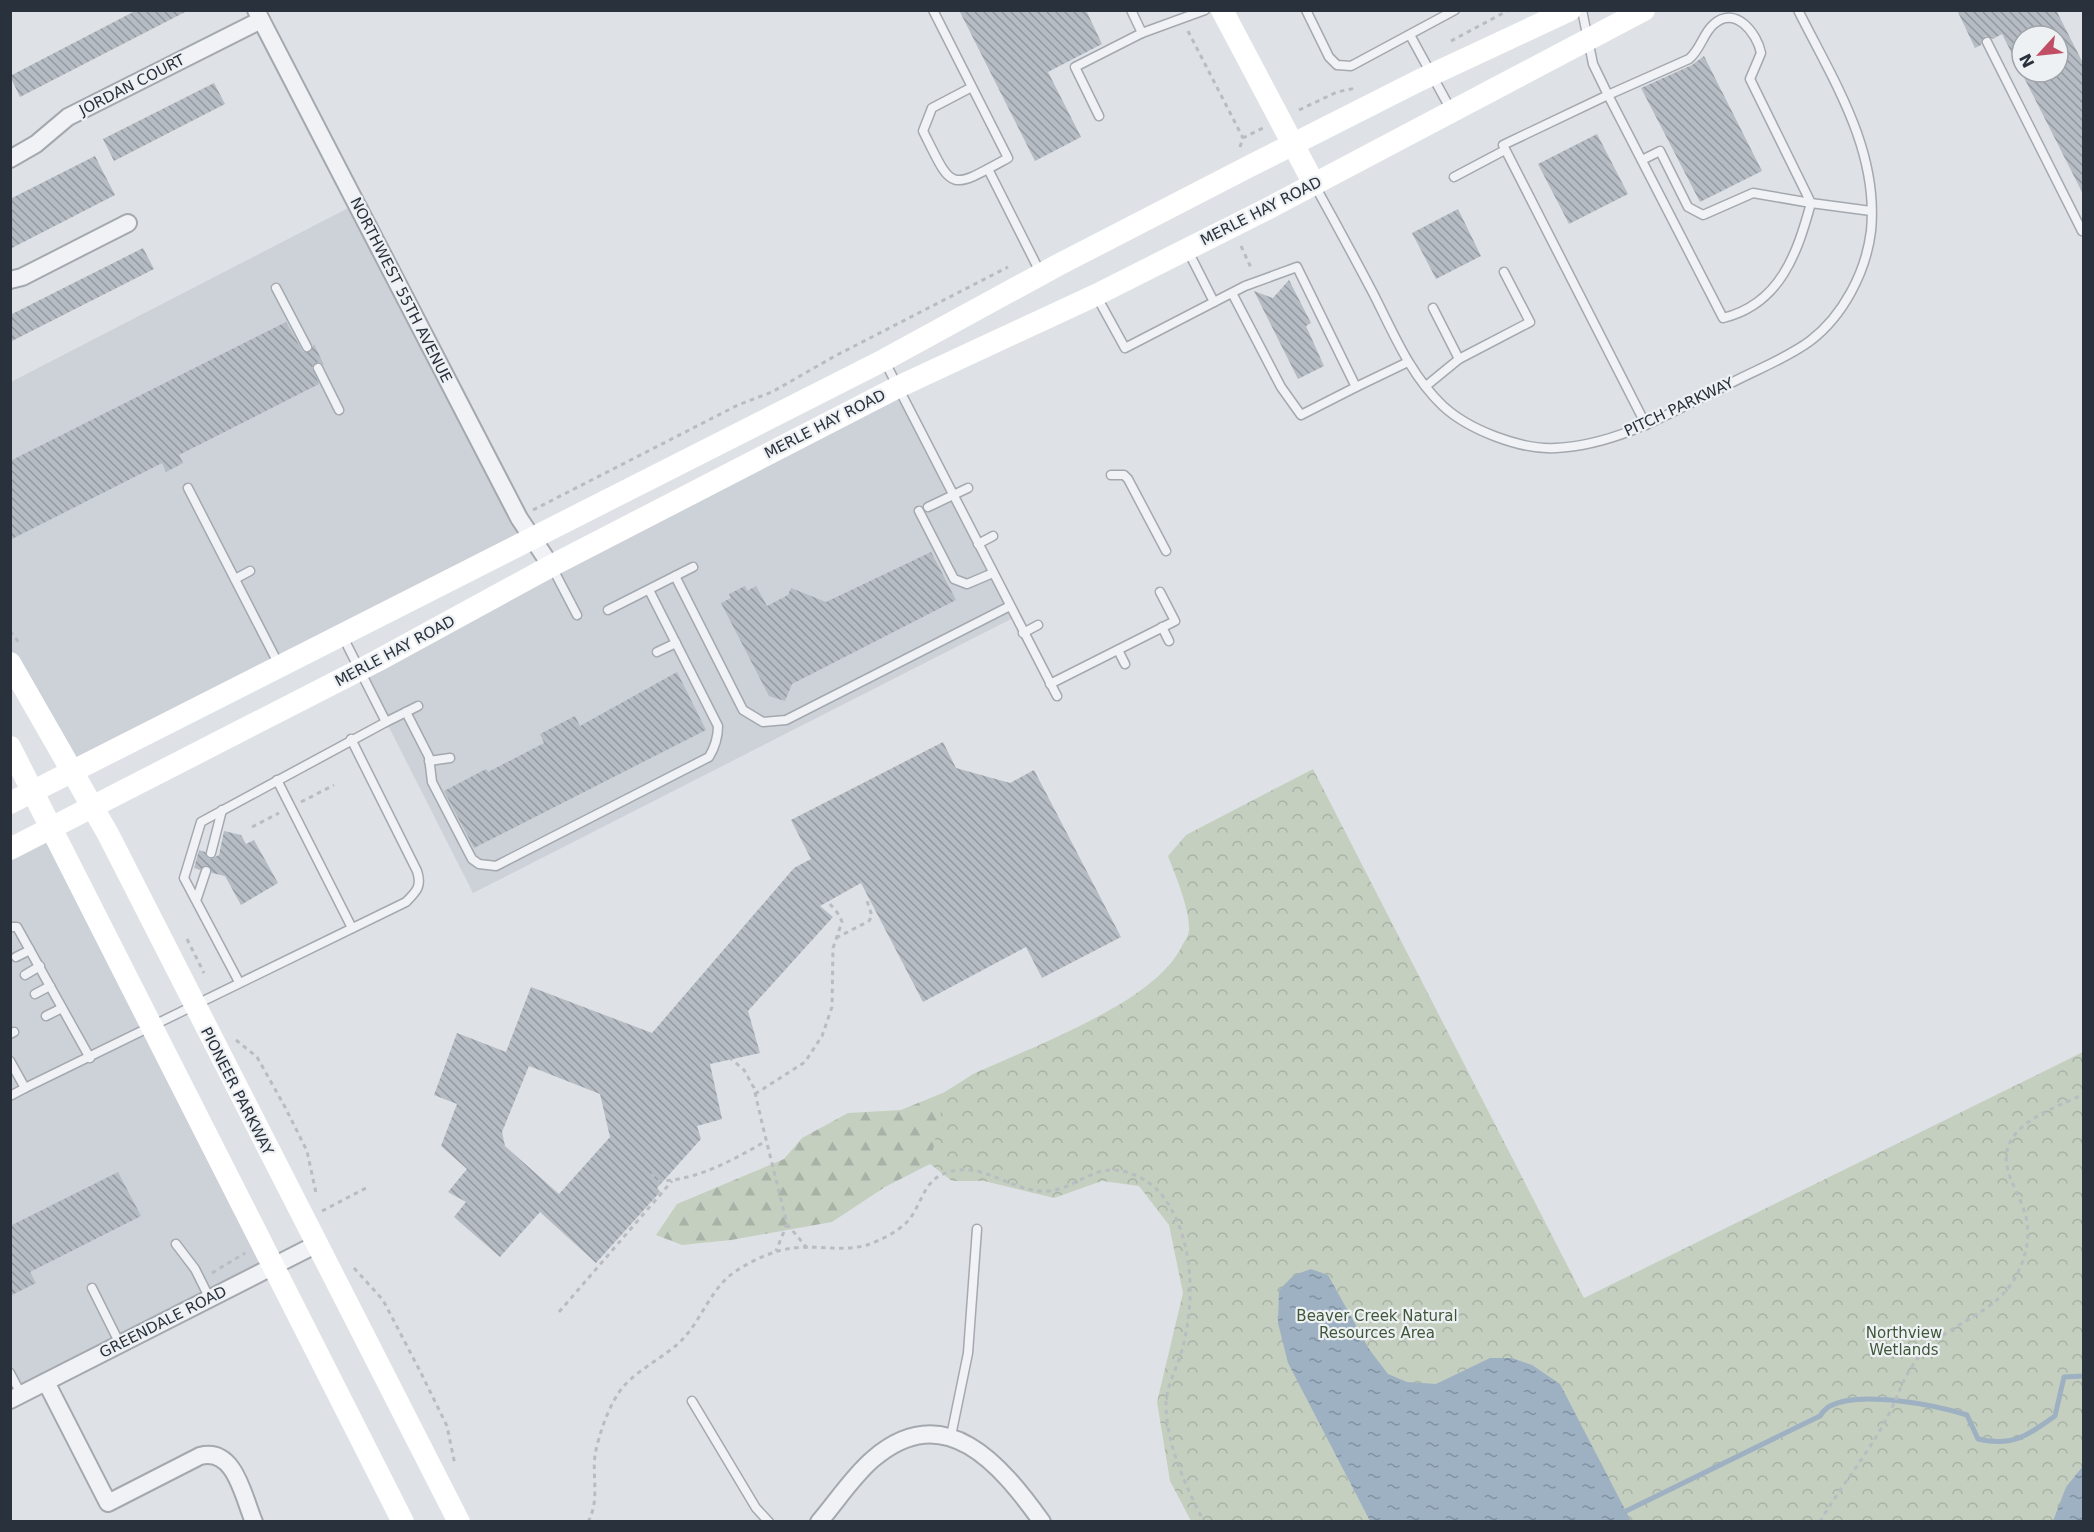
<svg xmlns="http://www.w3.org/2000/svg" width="2094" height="1532" viewBox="0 0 2094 1532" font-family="'DejaVu Sans',sans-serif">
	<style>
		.built { fill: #cdd1d8 }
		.forest { fill: url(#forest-firs) }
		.park { fill: url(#park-crowns) }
		.water { fill: url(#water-ripples) }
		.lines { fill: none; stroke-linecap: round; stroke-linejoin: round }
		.stream { stroke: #9db1c3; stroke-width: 5 }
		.building { fill: url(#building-back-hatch); fill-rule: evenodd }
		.lane-casing { stroke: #a4a9b0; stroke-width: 11 }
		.street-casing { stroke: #a4a9b0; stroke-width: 20 }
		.path { stroke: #b9bcc1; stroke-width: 3; stroke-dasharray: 4.5 4.5; stroke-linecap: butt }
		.lane { stroke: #f1f2f5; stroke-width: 8 }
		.street { stroke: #f1f2f5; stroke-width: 16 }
		.secondary { stroke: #fff; stroke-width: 22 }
		.labels { text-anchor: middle; stroke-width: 4.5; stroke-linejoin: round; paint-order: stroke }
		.street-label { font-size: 15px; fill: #29313c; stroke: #eef1f4 }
		.park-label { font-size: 15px; fill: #3f5638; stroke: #eef1f4 }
	</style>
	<defs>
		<pattern id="forest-firs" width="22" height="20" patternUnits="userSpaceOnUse" patternTransform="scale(1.5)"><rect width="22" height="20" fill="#c5cfc0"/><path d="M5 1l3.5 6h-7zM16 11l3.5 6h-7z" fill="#a9b2a6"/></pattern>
		<pattern id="park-crowns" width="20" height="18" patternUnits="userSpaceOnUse" patternTransform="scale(1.5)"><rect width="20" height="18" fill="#c5cfc0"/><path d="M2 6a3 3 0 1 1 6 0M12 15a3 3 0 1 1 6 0" fill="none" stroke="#a9b2a6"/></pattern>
		<pattern id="water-ripples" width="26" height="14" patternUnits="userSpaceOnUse" patternTransform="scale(1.5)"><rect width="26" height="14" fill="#9db1c3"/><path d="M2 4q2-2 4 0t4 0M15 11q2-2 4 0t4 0" fill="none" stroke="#8091a0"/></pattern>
		<pattern id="building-back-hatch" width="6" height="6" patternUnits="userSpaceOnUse" patternTransform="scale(1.5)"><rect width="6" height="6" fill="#b6bcc3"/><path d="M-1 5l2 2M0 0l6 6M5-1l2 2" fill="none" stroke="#9499a0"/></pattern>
	</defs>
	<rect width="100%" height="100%" fill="#dee2e6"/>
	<g class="built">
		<path d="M 356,204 L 532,540 L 74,771 L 11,663 L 11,382 Z"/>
		<path d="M 898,387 L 1015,617 L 473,893 L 360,670 Z"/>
		<path d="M 53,828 L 275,1265 L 11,1400 L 11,850 Z"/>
	</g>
	<path class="forest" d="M 1159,977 L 1199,1004 L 1302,1178 L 1335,1244 L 1258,1292 L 1293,1521 L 1217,1521 L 1197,1485 L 1180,1420 L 1179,1390 L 1205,1325 L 1206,1276 L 1194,1205 L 1175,1165 L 1141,1137 L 1090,1136 L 1051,1151 L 930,1164 L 885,1187 L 832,1222 L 731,1240 L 682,1245 L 656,1235 L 677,1204 L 784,1159 L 802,1138 L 848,1113 L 901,1110 L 945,1092 L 973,1074 L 1030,1049 L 1069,1046 L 1111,1068 L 1153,1072 L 1143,1048 L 1138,994 Z"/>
	<path class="park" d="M 1313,769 L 1584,1298 L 2083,1052 L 2083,1521 L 1191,1521 L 1170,1481 L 1157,1402 L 1183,1293 L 1169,1225 L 1139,1186 L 1102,1181 L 1054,1198 L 984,1181 L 952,1181 L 930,1164 L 945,1092 C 1008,1051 1146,1013 1181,948 C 1183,943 1188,937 1189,931 C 1190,909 1176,877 1168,856 L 1186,835 Z"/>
	<g class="water">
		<path d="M 1311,1269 L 1328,1275 L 1369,1349 L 1388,1374 L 1407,1382 L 1436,1384 L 1490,1358 L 1512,1358 L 1532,1365 L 1560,1384 L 1631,1521 L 1370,1521 L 1288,1363 L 1278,1323 L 1279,1290 L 1294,1275 Z"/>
		<path d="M 2083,1466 L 2083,1521 L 2053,1521 L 2066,1487 Z"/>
	</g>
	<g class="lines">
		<path class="stream" d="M 1620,1514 L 1820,1416 C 1822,1413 1826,1408 1830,1406 C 1860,1390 1935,1405 1967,1415 L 1978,1439 C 2012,1447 2027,1436 2055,1416 L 2064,1377 L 2084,1376"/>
	</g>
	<g class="building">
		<path d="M 137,10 L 189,10 L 20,97 L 10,76 Z"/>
		<path d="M 959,10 L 1086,10 L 1102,44 L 1048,72 L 1081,137 L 1035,161 Z"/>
		<path d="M 1957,10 L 2056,10 L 2084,65 L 2084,196 L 2002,34 L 1993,39 L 1985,36 L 1981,45 L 1975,48 ZM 2022,36 L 2058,36 L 2058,72 L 2022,72 Z"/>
		<path d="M 1704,56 L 1762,171 L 1700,202 L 1641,88 L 1692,65 Z"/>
		<path d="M 214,83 L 225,104 L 114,161 L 103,139 Z"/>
		<path d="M 1597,134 L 1628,194 L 1569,224 L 1538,164 Z"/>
		<path d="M 95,156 L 115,195 L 10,249 L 10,199 Z"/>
		<path d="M 1458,209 L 1481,256 L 1436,279 L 1412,233 Z"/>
		<path d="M 143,248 L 154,269 L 10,342 L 10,315 Z"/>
		<path d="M 1289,280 L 1311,323 L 1306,326 L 1324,366 L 1298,379 L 1254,291 L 1273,298 Z"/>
		<path d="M 286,322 L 303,352 L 310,352 L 314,344 L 324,365 L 318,362 L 312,367 L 319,384 L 179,455 L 183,463 L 166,472 L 162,463 L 10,540 L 10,461 Z"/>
		<path d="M 931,552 L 956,600 L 792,684 L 785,701 L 769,696 L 721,603 L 731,598 L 729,594 L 745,586 L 747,591 L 756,586 L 767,606 L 788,595 L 791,588 L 826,602 Z"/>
		<path d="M 677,672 L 706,730 L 474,848 L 444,791 L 486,769 L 488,772 L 544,743 L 540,734 L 575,716 L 580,726 Z"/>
		<path d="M 943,742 L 956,768 L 1010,783 L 1034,770 L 1121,937 L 1042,978 L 1026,947 L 923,1002 L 861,883 L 820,906 L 833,917 L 748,1011 L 760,1053 L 710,1064 L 722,1119 L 697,1126 L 701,1139 L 657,1188 L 660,1192 L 596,1263 L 540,1212 L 500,1257 L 454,1217 L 466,1202 L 448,1192 L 467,1169 L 441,1146 L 457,1104 L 434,1095 L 457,1033 L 506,1052 L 531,987 L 652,1033 L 794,868 L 811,859 L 791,820 ZM 529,1066 L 600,1094 L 610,1137 L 559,1194 L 505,1146 L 502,1132 Z"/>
		<path d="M 224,831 L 241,835 L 246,844 L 254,840 L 278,883 L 241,905 L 225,876 L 212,873 L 207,865 L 200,870 L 194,868 L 199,850 L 205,852 L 210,859 L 219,855 Z"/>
		<path d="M 118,1172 L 141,1216 L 30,1272 L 36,1283 L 10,1296 L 10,1226 Z"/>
	</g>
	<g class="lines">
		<defs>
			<g id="lane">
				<path d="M 933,10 L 1008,158 C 948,191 953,191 923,131 L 932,108 L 972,87"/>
				<path d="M 1131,10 L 1142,33 L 1205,10"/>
				<path d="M 1306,10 L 1329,57 L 1337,65 L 1351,66 L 1455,10"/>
				<path d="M 1582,10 L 1593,64 L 1608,95 L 1503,145 L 1646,425"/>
				<path d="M 1410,35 L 1451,110"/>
				<path d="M 1987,42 L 2082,231"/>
				<path d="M 1099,116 L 1075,67 L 1142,33"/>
				<path d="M 1642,160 L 1660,151 L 1688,207 L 1703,215 L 1753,193 L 1811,203"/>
				<path d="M 988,169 L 1041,274"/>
				<path d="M 1454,177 L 1505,150"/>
				<path d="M 1314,184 C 1334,220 1354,257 1373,293 C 1393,332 1410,375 1443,406 C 1469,430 1521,450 1556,448 C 1620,445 1677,409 1733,382 C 1758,369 1787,358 1810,341 C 1843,316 1866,272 1871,231 C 1879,150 1833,80 1798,10"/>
				<path d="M 1811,203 L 1750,79 L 1761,53 C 1757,33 1735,5 1714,24 C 1703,33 1701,49 1689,59 L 1608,95 L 1723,318 C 1780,304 1797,254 1811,203 L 1871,211"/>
				<path d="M 1187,249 L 1214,302"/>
				<path d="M 276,288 L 307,347"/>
				<path d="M 1097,297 L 1125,348 L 1245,286 L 1297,267 L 1356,387 L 1301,415 L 1281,387 L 1232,293"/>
				<path d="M 1433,308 L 1459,359"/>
				<path d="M 884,360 L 1057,696"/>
				<path d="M 318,368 L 339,410"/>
				<path d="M 1426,386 L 1459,359 L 1530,322 L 1504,272"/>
				<path d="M 1356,387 L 1408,362"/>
				<path d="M 1111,475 L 1124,475 L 1128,479 L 1166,551"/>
				<path d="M 188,488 L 279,665"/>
				<path d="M 928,507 L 968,488"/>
				<path d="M 919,511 L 954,579 L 967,584 L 993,573"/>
				<path d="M 978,544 L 993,536"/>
				<path d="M 552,567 L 577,615"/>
				<path d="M 675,576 L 743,710 L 763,722 L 786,720 L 1010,606"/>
				<path d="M 235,579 L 250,571"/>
				<path d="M 608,610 L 693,567"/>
				<path d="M 1162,627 L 1169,641"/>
				<path d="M 1023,633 L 1038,625"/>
				<path d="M 343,637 L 386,722 L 418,706"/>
				<path d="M 1118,650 L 1125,664"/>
				<path d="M 657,652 L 676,643"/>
				<path d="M 1050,684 L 1175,621 L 1160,592"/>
				<path d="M 406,712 L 429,757 L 432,782 L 472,859 L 479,864 L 496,866 L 709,757 C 715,747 718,738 718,726 L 649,590"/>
				<path d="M 429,761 L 450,758"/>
				<path d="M 277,780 L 352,928"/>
				<path d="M 211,853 L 222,810"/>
				<path d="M 197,898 L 206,871"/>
				<path d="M 10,927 L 17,927 L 90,1058"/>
				<path d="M 16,957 L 30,950"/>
				<path d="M 25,975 L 40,966"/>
				<path d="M 239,982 L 184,878 L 201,822 L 386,722"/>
				<path d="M 35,994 L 50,986"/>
				<path d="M 46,1016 L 62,1008"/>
				<path d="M 10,1034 L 14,1032"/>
				<path d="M 10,1061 L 25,1088 L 406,902 C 417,891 422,886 417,871 L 351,739"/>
				<path d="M 10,1096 L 25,1088"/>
				<path d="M 176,1244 L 195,1269 L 210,1299"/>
				<path d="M 92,1288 L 120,1344"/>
				<path d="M 10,1373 L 21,1394"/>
				<path d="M 692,1401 L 756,1508 L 769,1522"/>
				<path d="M 951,1436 L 968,1353 L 977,1229"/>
			</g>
			<g id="street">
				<path d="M 256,10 L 519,518 L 551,566"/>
				<path d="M 10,159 L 36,144 L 68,117 L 261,20"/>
				<path d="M 10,280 L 22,277 L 128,223"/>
				<path d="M 46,1382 L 108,1503 L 200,1456 C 235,1447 243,1496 254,1522"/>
				<path d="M 10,1400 L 315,1245"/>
				<path d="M 819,1522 C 837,1501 853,1476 873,1459 C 945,1397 1001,1465 1042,1522"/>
			</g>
		</defs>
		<use href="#lane" class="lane-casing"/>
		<use href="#street" class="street-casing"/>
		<g class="path">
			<path d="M 1188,31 L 1243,138"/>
			<path d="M 1451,41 L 1509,10"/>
			<path d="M 1299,110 L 1337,92 L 1356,88"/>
			<path d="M 1240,147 L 1243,138 L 1263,128"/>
			<path d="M 1241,246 L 1252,270"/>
			<path d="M 533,510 L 738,405 L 772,392 L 835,356 L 1008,267"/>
			<path d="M 10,631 L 20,644"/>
			<path d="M 301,802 L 334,785"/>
			<path d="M 252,827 L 279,813"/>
			<path d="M 836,938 L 869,921 L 872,916 L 866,898"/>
			<path d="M 187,939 L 204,973"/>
			<path d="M 236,1040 L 257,1057 L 285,1107 L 307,1151 L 316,1193"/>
			<path d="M 729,1057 L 744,1070 L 754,1088 L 762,1123 L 787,1224 L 776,1251"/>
			<path d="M 755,1094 L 805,1062 L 822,1036 L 832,1007 L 833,948 L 842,922 C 836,904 817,896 806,882"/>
			<path d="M 651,1174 L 659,1181 C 698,1180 733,1160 766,1141"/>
			<path d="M 322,1211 L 366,1188"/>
			<path d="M 787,1224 L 807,1248"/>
			<path d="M 354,1268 L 383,1300 L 421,1373 L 447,1426 L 455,1465"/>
			<path d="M 212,1273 L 245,1253"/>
			<path d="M 559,1312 L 672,1181"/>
			<path d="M 588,1522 C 600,1500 592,1478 595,1455 C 599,1434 609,1404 623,1387 C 641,1366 671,1355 688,1333 C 704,1313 714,1285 736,1271 C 753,1260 774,1250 794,1248 C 819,1245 842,1252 867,1245 C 879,1241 897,1232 906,1223 C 921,1208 922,1183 943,1174 C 979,1159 1005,1188 1040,1191 C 1063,1193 1079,1178 1099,1172 C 1124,1164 1154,1181 1167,1202 C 1194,1243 1195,1303 1182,1350 C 1178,1367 1166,1386 1166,1404 C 1166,1444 1186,1487 1204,1522"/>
			<path d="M 1820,1522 C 1841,1485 1870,1452 1889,1414 C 1899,1394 1903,1377 1918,1358 C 1947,1321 1999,1316 2019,1270 C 2027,1253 2030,1236 2026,1217 C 2019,1187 1989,1159 2020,1129 C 2036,1113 2064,1104 2084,1094"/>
		</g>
		<use href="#lane" class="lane"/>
		<use href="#street" class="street"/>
		<g class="secondary">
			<path d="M 1222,10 L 1314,184"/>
			<path d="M 10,663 L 108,834 L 459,1522"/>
			<path d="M 10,747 L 403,1522"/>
			<path d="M 10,803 L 884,360 L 1058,265 L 1248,167 L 1418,81 L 1570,10"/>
			<path d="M 10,849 L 377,661 L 551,566 L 898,387 L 1096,295 L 1269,208 L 1644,10"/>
		</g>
	</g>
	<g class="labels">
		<g class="street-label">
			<text transform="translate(132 85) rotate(-27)" y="5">JORDAN COURT</text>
			<text transform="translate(1261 211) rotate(-27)" y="5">MERLE HAY ROAD</text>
			<text transform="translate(401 290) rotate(63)" y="5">NORTHWEST 55TH AVENUE</text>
			<text transform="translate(1679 407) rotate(-25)" y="5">PITCH PARKWAY</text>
			<text transform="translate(825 424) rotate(-27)" y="5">MERLE HAY ROAD</text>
			<text transform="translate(395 651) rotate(-28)" y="5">MERLE HAY ROAD</text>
			<text transform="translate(237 1091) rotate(63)" y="5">PIONEER PARKWAY</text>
			<text transform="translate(163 1322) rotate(-27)" y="5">GREENDALE ROAD</text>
		</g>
		<g class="park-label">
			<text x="1377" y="1321">Beaver Creek Natural<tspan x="1377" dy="17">Resources Area</tspan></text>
			<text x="1904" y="1338">Northview<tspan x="1904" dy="17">Wetlands</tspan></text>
		</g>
	</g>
	<rect width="2094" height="1532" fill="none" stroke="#29313c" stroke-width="24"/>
	<g transform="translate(2040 54) rotate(243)"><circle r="28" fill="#eef1f4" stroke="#9fa4aa" stroke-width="1.5"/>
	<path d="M0-4.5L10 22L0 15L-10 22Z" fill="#c04f66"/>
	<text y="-9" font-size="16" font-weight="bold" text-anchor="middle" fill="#29313c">N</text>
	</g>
</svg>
